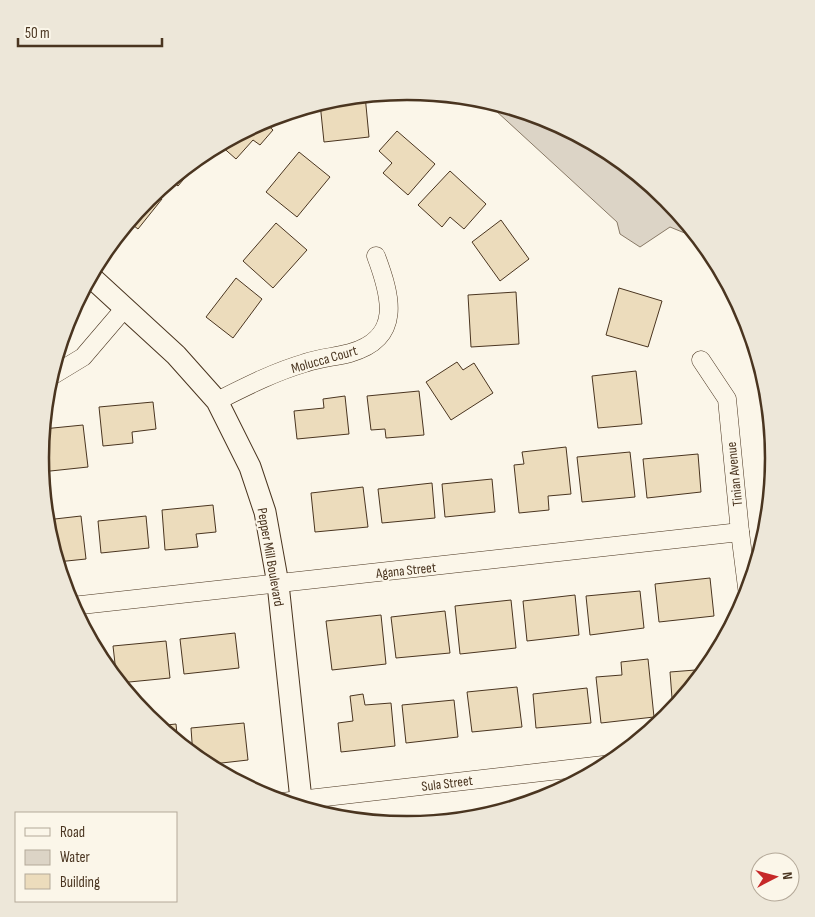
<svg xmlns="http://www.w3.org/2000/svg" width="815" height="917" viewBox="0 0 815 917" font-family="'Sofia Sans Condensed',sans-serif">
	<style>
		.water { fill: #dcd4c6; stroke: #887966 }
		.building { fill: #ecdcbc; stroke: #4a3520 }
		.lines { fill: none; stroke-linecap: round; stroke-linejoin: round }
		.minor-casing { stroke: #4a3520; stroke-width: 19 }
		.tertiary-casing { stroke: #4a3520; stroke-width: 23 }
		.minor { stroke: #fbf6e9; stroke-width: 18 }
		.tertiary { stroke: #fbf6e9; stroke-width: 21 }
		.labels { text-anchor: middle; stroke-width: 4; stroke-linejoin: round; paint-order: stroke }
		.street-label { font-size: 14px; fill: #4a3520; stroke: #fbf6e9 }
		.rim { fill: none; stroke: #4a3520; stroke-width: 2.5 }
	</style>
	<rect width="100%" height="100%" fill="#fbf6e9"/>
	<path class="water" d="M 483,99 L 548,119 L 612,153 L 668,199 L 698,236 L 697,238 L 670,227 L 640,247 L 620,234 L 617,222 Z"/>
	<g class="building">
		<path d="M 365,95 L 369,137 L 324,142 L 320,103 L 336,98 Z"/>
		<path d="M 263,121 L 273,130 L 260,145 L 253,140 L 236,159 L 219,144 Z"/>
		<path d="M 397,131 L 435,164 L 408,195 L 383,173 L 392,163 L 379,151 Z"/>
		<path d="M 207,151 L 178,186 L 171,180 L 204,153 Z"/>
		<path d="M 299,152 L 330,177 L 297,217 L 266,192 Z"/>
		<path d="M 450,171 L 486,204 L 464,229 L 450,217 L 442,227 L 418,205 Z"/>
		<path d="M 154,193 L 162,199 L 138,229 L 129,222 L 148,198 Z"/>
		<path d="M 501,220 L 529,259 L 500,281 L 472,242 Z"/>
		<path d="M 276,223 L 307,250 L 273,288 L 243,261 Z"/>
		<path d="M 236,278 L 262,299 L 233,338 L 206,317 Z"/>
		<path d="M 619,288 L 662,301 L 648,347 L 606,335 Z"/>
		<path d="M 516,292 L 519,344 L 471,347 L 468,295 Z"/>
		<path d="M 457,362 L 463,370 L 474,363 L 493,393 L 451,420 L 426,382 Z"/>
		<path d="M 636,371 L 642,424 L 598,428 L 592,376 Z"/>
		<path d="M 419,391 L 424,435 L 386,438 L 385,429 L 371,430 L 367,396 Z"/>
		<path d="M 345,396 L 349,434 L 297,439 L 294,411 L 324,408 L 323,399 Z"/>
		<path d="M 153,402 L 156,429 L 132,432 L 133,443 L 103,446 L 99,407 Z"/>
		<path d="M 83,425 L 88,467 L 41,472 L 40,458 L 43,429 Z"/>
		<path d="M 566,447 L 571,494 L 548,496 L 549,510 L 519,513 L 514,465 L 524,464 L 522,452 Z"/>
		<path d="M 630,452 L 635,497 L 582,502 L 577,457 Z"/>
		<path d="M 698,454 L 701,492 L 647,498 L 643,459 Z"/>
		<path d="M 492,479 L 495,512 L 445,517 L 442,484 Z"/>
		<path d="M 432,483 L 435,518 L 382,523 L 378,489 Z"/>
		<path d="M 363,487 L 368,527 L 315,532 L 311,493 Z"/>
		<path d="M 213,505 L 216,532 L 196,534 L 198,547 L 165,550 L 162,510 Z"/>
		<path d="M 81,516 L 86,559 L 57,562 L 47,530 L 46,520 Z"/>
		<path d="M 146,516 L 149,548 L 101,553 L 98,521 Z"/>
		<path d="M 710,578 L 714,616 L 659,622 L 655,584 Z"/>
		<path d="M 640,591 L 644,628 L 590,635 L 586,596 Z"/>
		<path d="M 575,595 L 579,635 L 527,641 L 523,601 Z"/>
		<path d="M 511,600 L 516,648 L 460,654 L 455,606 Z"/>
		<path d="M 445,611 L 450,653 L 396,658 L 391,617 Z"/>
		<path d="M 381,615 L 386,664 L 332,670 L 326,621 Z"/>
		<path d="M 235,633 L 239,668 L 184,674 L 180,639 Z"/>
		<path d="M 166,641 L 170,678 L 119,683 L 117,681 L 113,646 Z"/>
		<path d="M 100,644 L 102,663 L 93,645 Z"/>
		<path d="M 648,659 L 654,717 L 601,723 L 596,677 L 622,675 L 621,662 Z"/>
		<path d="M 708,669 L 673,711 L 670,672 Z"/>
		<path d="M 517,687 L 522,727 L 472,732 L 467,692 Z"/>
		<path d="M 587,688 L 591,723 L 536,728 L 533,694 Z"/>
		<path d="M 363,694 L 365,705 L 391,703 L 395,746 L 341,752 L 338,723 L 353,721 L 350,696 Z"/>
		<path d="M 454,700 L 458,737 L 406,743 L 402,705 Z"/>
		<path d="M 244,723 L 248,760 L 204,765 L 193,756 L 191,728 Z"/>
		<path d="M 176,724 L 178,744 L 157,726 Z"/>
	</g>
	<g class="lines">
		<defs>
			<g id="minor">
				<path d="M 701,360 L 727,399 L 740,532 L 748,595"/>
				<path d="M 50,377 L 83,357 L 124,309"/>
				<path d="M 217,401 C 245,387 274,372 305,363 C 319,358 335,357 350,353 C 403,338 391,296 376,256"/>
				<path d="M 72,606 L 740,532"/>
				<path d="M 282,802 L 612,764"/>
			</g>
			<path id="tertiary" d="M 90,276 L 176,355 L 217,401 L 250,467 L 265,512 L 278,584 L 302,809"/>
		</defs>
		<use href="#minor" class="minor-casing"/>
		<use href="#tertiary" class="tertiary-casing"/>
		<use href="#minor" class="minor"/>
		<use href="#tertiary" class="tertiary"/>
	</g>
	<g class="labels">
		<g class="street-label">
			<text transform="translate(324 359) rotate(-16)" y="5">Molucca Court</text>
			<text transform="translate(734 474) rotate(-96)" y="5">Tinian Avenue</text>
			<text transform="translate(271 557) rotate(80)" y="5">Pepper Mill Boulevard</text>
			<text transform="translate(406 570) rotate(-6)" y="5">Agana Street</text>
			<text transform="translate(447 783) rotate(-7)" y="5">Sula Street</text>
		</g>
	</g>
	<path d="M0 0H815V917H0ZM49 458a358 358 0 1 1 716 0a358 358 0 1 1-716 0Z" fill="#ede7d9" fill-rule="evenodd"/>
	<path class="rim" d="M49 458a358 358 0 1 1 716 0a358 358 0 1 1-716 0Z"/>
	<rect x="15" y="812" width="162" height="90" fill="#fbf6e9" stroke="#b4a999"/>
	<rect x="25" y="828" width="25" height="8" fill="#fbf6e9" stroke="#b4a999"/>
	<text x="60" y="837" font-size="15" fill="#4a3520">Road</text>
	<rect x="25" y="850" width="25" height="15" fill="#dcd4c6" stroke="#b4a999"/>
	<text x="60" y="862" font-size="15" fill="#4a3520">Water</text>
	<rect x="25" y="874" width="25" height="15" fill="#ecdcbc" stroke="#b4a999"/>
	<text x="60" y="887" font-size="15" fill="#4a3520">Building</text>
	<g transform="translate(775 877) rotate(84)"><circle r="24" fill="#fbf6e9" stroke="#b4a999"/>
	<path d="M0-4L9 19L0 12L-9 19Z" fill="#c62828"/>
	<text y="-8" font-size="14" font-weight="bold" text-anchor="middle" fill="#4a3520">N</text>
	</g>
	<path d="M18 38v8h144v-8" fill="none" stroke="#4a3520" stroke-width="2.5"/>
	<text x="25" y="38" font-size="15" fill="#4a3520" stroke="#fbf6e9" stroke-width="4" paint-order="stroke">50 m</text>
</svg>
